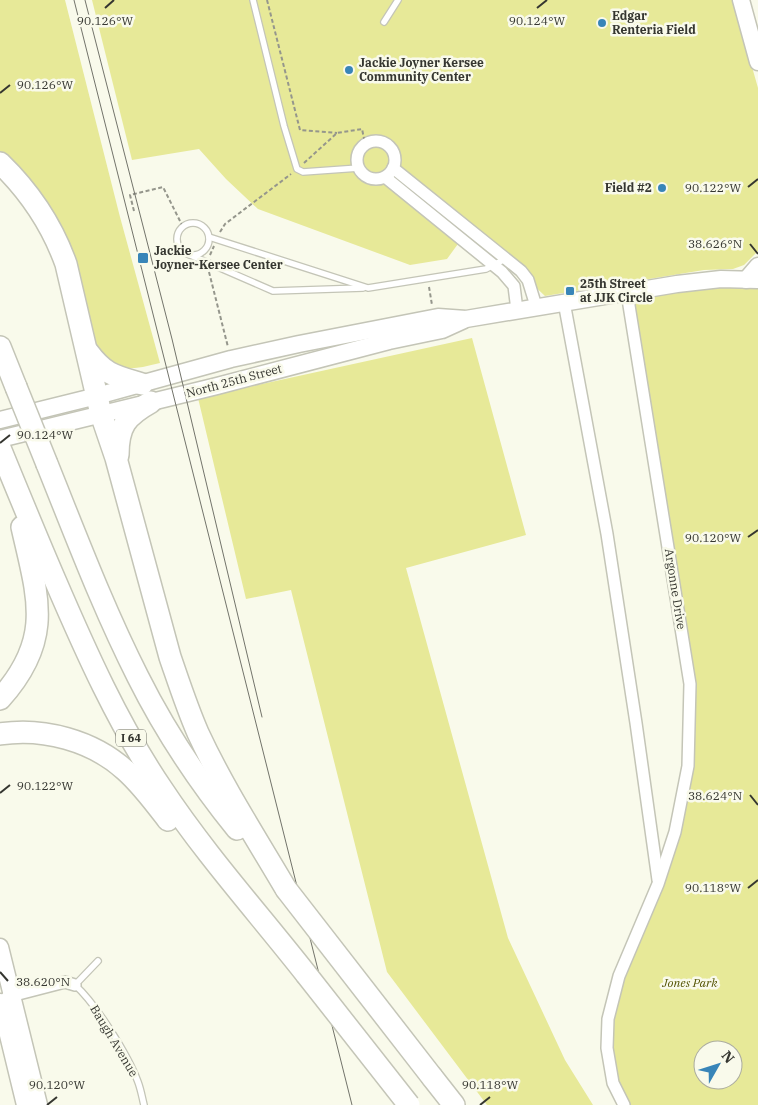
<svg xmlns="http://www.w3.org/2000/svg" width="758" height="1105" viewBox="0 0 758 1105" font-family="'IBM Plex Serif',serif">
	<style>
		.green { fill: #e7e998; fill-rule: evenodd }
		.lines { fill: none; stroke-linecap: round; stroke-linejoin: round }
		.lane-casing { stroke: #c4c5b7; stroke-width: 8 }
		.street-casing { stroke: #c4c5b7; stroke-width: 14 }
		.secondary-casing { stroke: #c4c5b7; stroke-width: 19 }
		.highway-casing { stroke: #c4c5b7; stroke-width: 24 }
		.path { stroke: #95968c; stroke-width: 2; stroke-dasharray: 4 2.5; stroke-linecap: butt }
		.lane { stroke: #fff; stroke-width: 5.5 }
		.street { stroke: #fff; stroke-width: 11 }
		.secondary { stroke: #fff; stroke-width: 16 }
		.highway { stroke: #fff; stroke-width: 21 }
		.tram { stroke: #72736a; stroke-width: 1 }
		.highway-bridge-casing { stroke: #c4c5b7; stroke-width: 24; stroke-linecap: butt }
		.highway-bridge { stroke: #fff; stroke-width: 21 }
		.ticks { fill: none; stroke: #353630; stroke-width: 2 }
		.poi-dot { fill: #3885b8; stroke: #f9faeb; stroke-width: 2 }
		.labels { text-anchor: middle; stroke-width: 5; stroke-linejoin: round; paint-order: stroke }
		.shield { fill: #f9faeb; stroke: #707168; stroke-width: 1 }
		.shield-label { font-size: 11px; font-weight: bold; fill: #353630 }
		.poi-label { font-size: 12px; font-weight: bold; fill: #353630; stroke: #f9faeb; text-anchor: start }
		.street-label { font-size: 12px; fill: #353630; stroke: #f9faeb }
		.park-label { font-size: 12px; font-style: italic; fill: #535302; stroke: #f9faeb }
		.ticks-label { font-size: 12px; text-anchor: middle; fill: #353630; stroke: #f9faeb; stroke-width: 5; stroke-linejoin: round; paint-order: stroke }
	</style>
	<rect width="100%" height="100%" fill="#f9faeb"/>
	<g class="green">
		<path d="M 0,0 L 65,0 L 120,217 L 160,363 C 140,368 123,372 103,364 L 20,171 L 0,152 Z"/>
		<path d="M 92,0 L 733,0 L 758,88 L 758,251 L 744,265 L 733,269 L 704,270 L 545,296 L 471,226 L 447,259 L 410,265 L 258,209 L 226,179 L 199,149 L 132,160 Z"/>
		<path d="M 758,280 L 758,1105 L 624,1105 L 607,1048 L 608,1019 L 658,884 L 688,766 L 690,684 L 627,293 ZM 703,1050 L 733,1050 L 733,1080 L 703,1080 Z"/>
		<path d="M 472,338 L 526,535 L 406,568 L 508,938 L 565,1060 L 593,1105 L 487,1105 L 387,972 L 291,590 L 246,599 L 198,398 Z"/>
	</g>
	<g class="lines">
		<defs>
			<g id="lane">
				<path d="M 253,0 L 284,126 L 297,169 L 303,172 L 359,168"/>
				<path d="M 384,22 L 398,0"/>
				<circle cx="193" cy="239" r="16"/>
				<path d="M 209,237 L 368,288 L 486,269 L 505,259"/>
				<path d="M 188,254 L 273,291 L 363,288"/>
				<path d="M 98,961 L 75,985 C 96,1004 128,1055 138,1082 C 141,1090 142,1097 144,1105"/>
			</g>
			<g id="street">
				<circle cx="376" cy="160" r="19"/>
				<path d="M 393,168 L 521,271 L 528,280 L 536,306"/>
				<path d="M 385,177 L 502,272 L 514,286 L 517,310"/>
				<path d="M 564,302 L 607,534 L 636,723 L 658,880"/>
				<path d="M 7,997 L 65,982 L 75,985"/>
				<path d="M 624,1105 L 613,1083 L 607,1048 L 608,1019 L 619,976 L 658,884 L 675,832 L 688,766 L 690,684 L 627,293"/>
			</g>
			<g id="secondary">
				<path d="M 741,0 L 758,62"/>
				<path d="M 746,280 L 758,266"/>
				<path d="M 0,420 L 97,396 L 231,359 L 299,344 L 438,317 L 466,319 L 677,284 L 721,279 L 758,280"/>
				<path d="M 0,439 L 217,386 L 389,341 L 442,330 L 464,320"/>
				<path d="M 0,947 L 39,1105"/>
				<path d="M 0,1002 L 25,1105"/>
			</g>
			<g id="highway">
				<path d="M 0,163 C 30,192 52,225 66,264 L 101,414 L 116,458 L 170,657 C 179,683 187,708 198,733 C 223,787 256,838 286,889"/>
				<path d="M 0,347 L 16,387"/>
				<path d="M 88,352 C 105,375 115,376 142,384"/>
				<path d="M 0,448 C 18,492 36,536 55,580 C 86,652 118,724 162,789 C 205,854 258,913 306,974"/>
				<path d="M 118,455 C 118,426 126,416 151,402"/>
				<path d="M 47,464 C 76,536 103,608 138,677 C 165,731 199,782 237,829"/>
				<path d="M 0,699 C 54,639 38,598 22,527"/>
				<path d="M 0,734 C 43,727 93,741 125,770 C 141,784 155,803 168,820"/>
				<path d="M 432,1077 L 454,1105"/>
			</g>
		</defs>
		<use href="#lane" class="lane-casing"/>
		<use href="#street" class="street-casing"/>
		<use href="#secondary" class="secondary-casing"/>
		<use href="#highway" class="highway-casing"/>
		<g class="path">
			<path d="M 267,0 L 300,130 L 337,133"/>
			<path d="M 304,163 L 337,133 L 362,129 L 365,143"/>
			<path d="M 134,211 L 130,195 L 163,187 L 183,227"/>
			<path d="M 220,232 L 225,224 L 291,174"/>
			<path d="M 210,255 L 214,246"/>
			<path d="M 209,272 L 228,347"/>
			<path d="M 429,287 L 432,305"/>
		</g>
		<use href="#lane" class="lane"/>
		<use href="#street" class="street"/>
		<use href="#secondary" class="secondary"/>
		<use href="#highway" class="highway"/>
		<g class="tram">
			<path d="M 74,0 L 352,1105"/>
			<path d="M 85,0 L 172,339 L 262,717"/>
		</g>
		<defs>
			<g id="highway-bridge">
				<path d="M 16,387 L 47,464"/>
				<path d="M 286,889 L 432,1077"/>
				<path d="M 306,974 L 409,1105"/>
			</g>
		</defs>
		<use href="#highway-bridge" class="highway-bridge-casing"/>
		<use href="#highway-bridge" class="highway-bridge"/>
	</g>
	<path class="ticks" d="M 105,8 L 114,0M 537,8 L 547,0M 0,93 L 10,85M 748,187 L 758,179M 750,244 L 758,254M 0,443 L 10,435M 748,537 L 758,530M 0,793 L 10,785M 750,795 L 758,805M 748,888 L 758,880M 0,972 L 8,981M 47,1105 L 57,1097M 480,1105 L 490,1097"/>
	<g class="poi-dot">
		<circle cx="602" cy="23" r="5"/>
		<circle cx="349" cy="70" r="5"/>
		<circle cx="662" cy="188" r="5"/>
		<rect x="137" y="252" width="12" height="12" rx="2.5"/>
		<rect x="565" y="286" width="10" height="10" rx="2.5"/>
	</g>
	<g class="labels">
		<rect class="shield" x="116" y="729.5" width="30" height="17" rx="4"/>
		<g class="shield-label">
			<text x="131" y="742">I 64</text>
		</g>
		<g class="poi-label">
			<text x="612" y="20">Edgar<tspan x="612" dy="14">Renteria Field</tspan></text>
			<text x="359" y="67">Jackie Joyner Kersee<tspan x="359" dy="14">Community Center</tspan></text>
			<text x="652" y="192" text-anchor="end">Field #2</text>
			<text x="154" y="255">Jackie<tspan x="154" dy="14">Joyner-Kersee Center</tspan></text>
			<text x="580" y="288">25th Street<tspan x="580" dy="14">at JJK Circle</tspan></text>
		</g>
		<g class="street-label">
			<text transform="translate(234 381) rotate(-15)" y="4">North 25th Street</text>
			<text transform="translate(675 589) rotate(81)" y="4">Argonne Drive</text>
			<text transform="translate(114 1041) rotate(59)" y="4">Baugh Avenue</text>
		</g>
		<g class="park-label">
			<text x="690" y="987">Jones Park</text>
		</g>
	</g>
	<g class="ticks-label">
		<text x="105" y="25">90.126°W</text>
		<text x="537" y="25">90.124°W</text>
		<text x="45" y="89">90.126°W</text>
		<text x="713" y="192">90.122°W</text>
		<text x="715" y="248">38.626°N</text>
		<text x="45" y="439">90.124°W</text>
		<text x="713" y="542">90.120°W</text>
		<text x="45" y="790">90.122°W</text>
		<text x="715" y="800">38.624°N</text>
		<text x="713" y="892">90.118°W</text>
		<text x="43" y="986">38.620°N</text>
		<text x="57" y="1089">90.120°W</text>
		<text x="490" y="1089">90.118°W</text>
	</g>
	<g transform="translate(718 1065) rotate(51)"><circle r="24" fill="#f9faeb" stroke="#abaca0"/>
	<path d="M0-4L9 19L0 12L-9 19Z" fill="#3885b8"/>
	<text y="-8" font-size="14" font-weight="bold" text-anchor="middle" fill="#353630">N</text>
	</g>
</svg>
